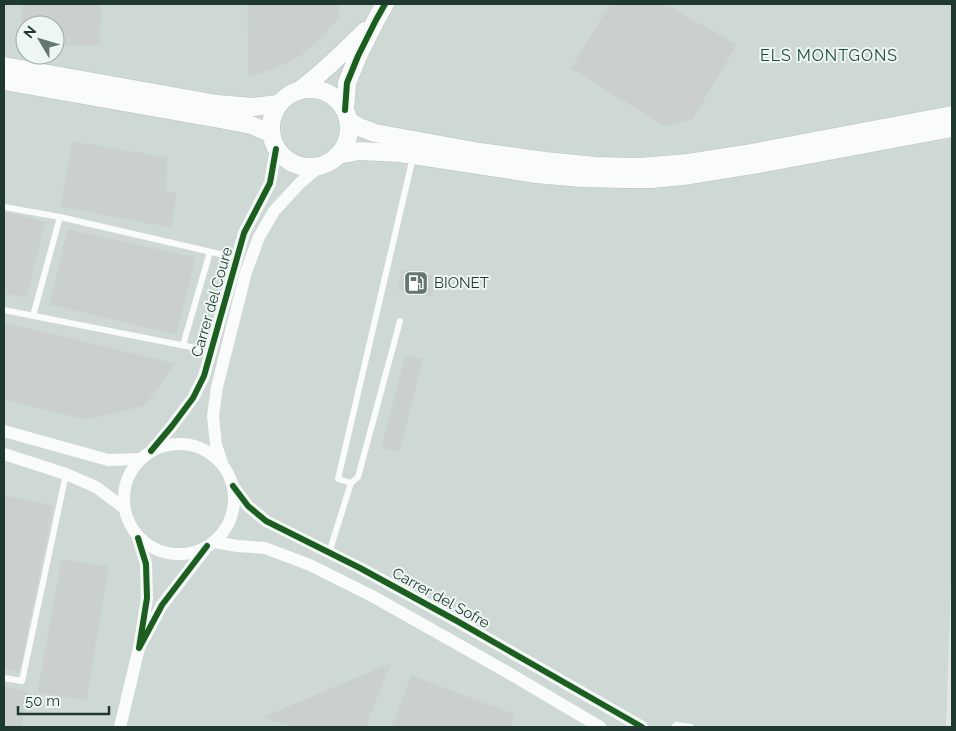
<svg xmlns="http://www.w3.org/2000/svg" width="956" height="731" viewBox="0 0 956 731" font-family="Raleway,sans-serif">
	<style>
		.built { fill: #ced8d4; fill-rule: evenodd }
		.building { fill: #cbd0ce; stroke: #c9d0cd }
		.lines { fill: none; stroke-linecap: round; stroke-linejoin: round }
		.secondary-casing { stroke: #bac3bf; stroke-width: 19 }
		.lane { stroke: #fafbfb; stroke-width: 6 }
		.street { stroke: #fafbfb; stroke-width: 12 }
		.secondary { stroke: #fafbfb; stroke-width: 18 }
		.cycleway-casing { stroke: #eef6f2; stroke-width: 9 }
		.cycleway { stroke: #1b5e20; stroke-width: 6 }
		.labels { text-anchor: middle; stroke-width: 4; stroke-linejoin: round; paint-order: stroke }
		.poi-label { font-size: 15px; fill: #1f3932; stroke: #eef6f2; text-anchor: start }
		.street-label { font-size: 15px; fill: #1f3932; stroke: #eef6f2 }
		.neighbourhood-label { font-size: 16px; letter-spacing: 1px; fill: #1b4b3f; stroke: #eef6f2 }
	</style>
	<rect width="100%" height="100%" fill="#e0e7e4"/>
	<path class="built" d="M 4,4 L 952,4 L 952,549 L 946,727 L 4,727 ZM 25,25 L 55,25 L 55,55 L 25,55 Z"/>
	<g class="building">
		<path d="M 23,4 L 101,4 L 99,45 L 55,44 L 55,25 L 22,25 Z"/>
		<path d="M 248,4 L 338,4 L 339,16 L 324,35 L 302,54 L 277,67 L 249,76 Z"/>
		<path d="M 611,4 L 665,4 L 736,45 L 692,119 L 665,126 L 572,68 Z"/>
		<path d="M 73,142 L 167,158 L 165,192 L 176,193 L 171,227 L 61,206 Z"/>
		<path d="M 4,212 L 45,222 L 26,297 L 4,293 Z"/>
		<path d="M 68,230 L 195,258 L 176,334 L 50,304 Z"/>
		<path d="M 402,270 L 435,277 L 431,296 L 398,289 Z"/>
		<path d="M 4,323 L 174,364 L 145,405 L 87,419 L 4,399 Z"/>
		<path d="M 406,356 L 422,360 L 399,451 L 382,447 Z"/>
		<path d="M 4,496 L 53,506 L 19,671 L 4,668 Z"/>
		<path d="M 62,560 L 108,567 L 86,700 L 38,692 Z"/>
		<path d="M 390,664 L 365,727 L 291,727 L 265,717 Z"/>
		<path d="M 412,676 L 514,715 L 509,727 L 392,727 Z"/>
		<path d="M 4,687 L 28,692 L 20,727 L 4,724 Z"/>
	</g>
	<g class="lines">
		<defs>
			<g id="secondary">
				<path d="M 4,66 L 217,104 L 253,107 L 278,104"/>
				<path d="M 4,81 L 225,120 L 251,125 L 270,133"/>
				<circle cx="310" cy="128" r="39"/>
				<path d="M 300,90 C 323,72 344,52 365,31"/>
				<path d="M 345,110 L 347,83 L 358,56 L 376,20 L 385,4"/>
				<path d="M 348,120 L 359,127 L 375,133 L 480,152 L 545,161 L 596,166 L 639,167 L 688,163 L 746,154 L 952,115"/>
				<path d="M 338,155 L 359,151 L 400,153 L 536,174 L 581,178 L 626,179 L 651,179 L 683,176 L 758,164 L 952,128"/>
			</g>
		</defs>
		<use href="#secondary" class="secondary-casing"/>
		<g class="lane">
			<path d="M 4,207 L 60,217 L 237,258"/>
			<path d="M 4,310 L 211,351"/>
			<path d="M 33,316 L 60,217"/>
			<path d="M 183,345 L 210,252"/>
			<path d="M 351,483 L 338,479 L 413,157"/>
			<path d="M 329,553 L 351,483 L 358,477 L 400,321"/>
			<path d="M 4,678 L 22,681 L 66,474"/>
			<path d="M 674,727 L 676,725 L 691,727"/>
		</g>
		<g class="street">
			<path d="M 4,431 L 108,460 L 141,459"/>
			<circle cx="179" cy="499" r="55"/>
			<path d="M 152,450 L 172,426 L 193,398 L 204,376 L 244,233 L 270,183 L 276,149"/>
			<path d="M 4,454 L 66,474 L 96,487 L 124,508"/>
			<path d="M 222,463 L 216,445 L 213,416 L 217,387 L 246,272 L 259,237 L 274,211 L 300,183 L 320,166"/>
			<path d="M 233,486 L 248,506 L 266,521 L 360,568 L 457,621 L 642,727"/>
			<path d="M 138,538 L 146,564 L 147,598 L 139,648 L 162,605 L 206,548"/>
			<path d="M 215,542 L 237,546 L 265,548 L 310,565 L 374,597 L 507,672 L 600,727"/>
			<path d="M 120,727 L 139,648"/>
		</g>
		<use href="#secondary" class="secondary"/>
		<defs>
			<g id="cycleway">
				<path d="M 345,110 L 347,83 L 358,56 L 376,20 L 385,4"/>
				<path d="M 151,451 L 172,426 L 193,398 L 204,376 L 244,233 L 270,183 L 276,149"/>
				<path d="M 233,486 L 248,506 L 266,521 L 360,568 L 457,621 L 642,727"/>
				<path d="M 138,538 L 146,564 L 147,598 L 139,648 L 162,605 L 207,546"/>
			</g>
		</defs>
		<use href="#cycleway" class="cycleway-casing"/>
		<use href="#cycleway" class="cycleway"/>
	</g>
	<defs>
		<symbol id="fuel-square" viewBox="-11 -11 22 22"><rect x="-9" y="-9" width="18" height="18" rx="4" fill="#637670" stroke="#eef6f2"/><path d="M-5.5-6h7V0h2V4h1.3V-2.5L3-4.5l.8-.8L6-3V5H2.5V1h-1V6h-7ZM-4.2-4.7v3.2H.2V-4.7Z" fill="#fff"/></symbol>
	</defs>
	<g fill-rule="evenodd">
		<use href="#fuel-square" x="402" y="269" width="28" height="28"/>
	</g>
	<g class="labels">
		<g class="poi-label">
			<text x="434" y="288">BIONET</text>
		</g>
		<g class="street-label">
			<text transform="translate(212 302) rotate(-74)" y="5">Carrer del Coure</text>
			<text transform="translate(441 598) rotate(29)" y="5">Carrer del Sofre</text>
		</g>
		<g class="neighbourhood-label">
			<text x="829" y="61">ELS MONTGONS</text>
		</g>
	</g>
	<rect width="956" height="731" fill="none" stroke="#1f3932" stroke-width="10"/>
	<g transform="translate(40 40) rotate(308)"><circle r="24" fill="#eef6f2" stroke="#9baaa5"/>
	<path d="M0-4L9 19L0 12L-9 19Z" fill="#637670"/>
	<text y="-8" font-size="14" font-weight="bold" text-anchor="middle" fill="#1f3932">N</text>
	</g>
	<path d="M18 706v8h91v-8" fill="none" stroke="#1f3932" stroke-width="2.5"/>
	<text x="25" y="706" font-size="15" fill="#1f3932" stroke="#eef6f2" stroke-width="4" paint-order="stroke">50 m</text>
</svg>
